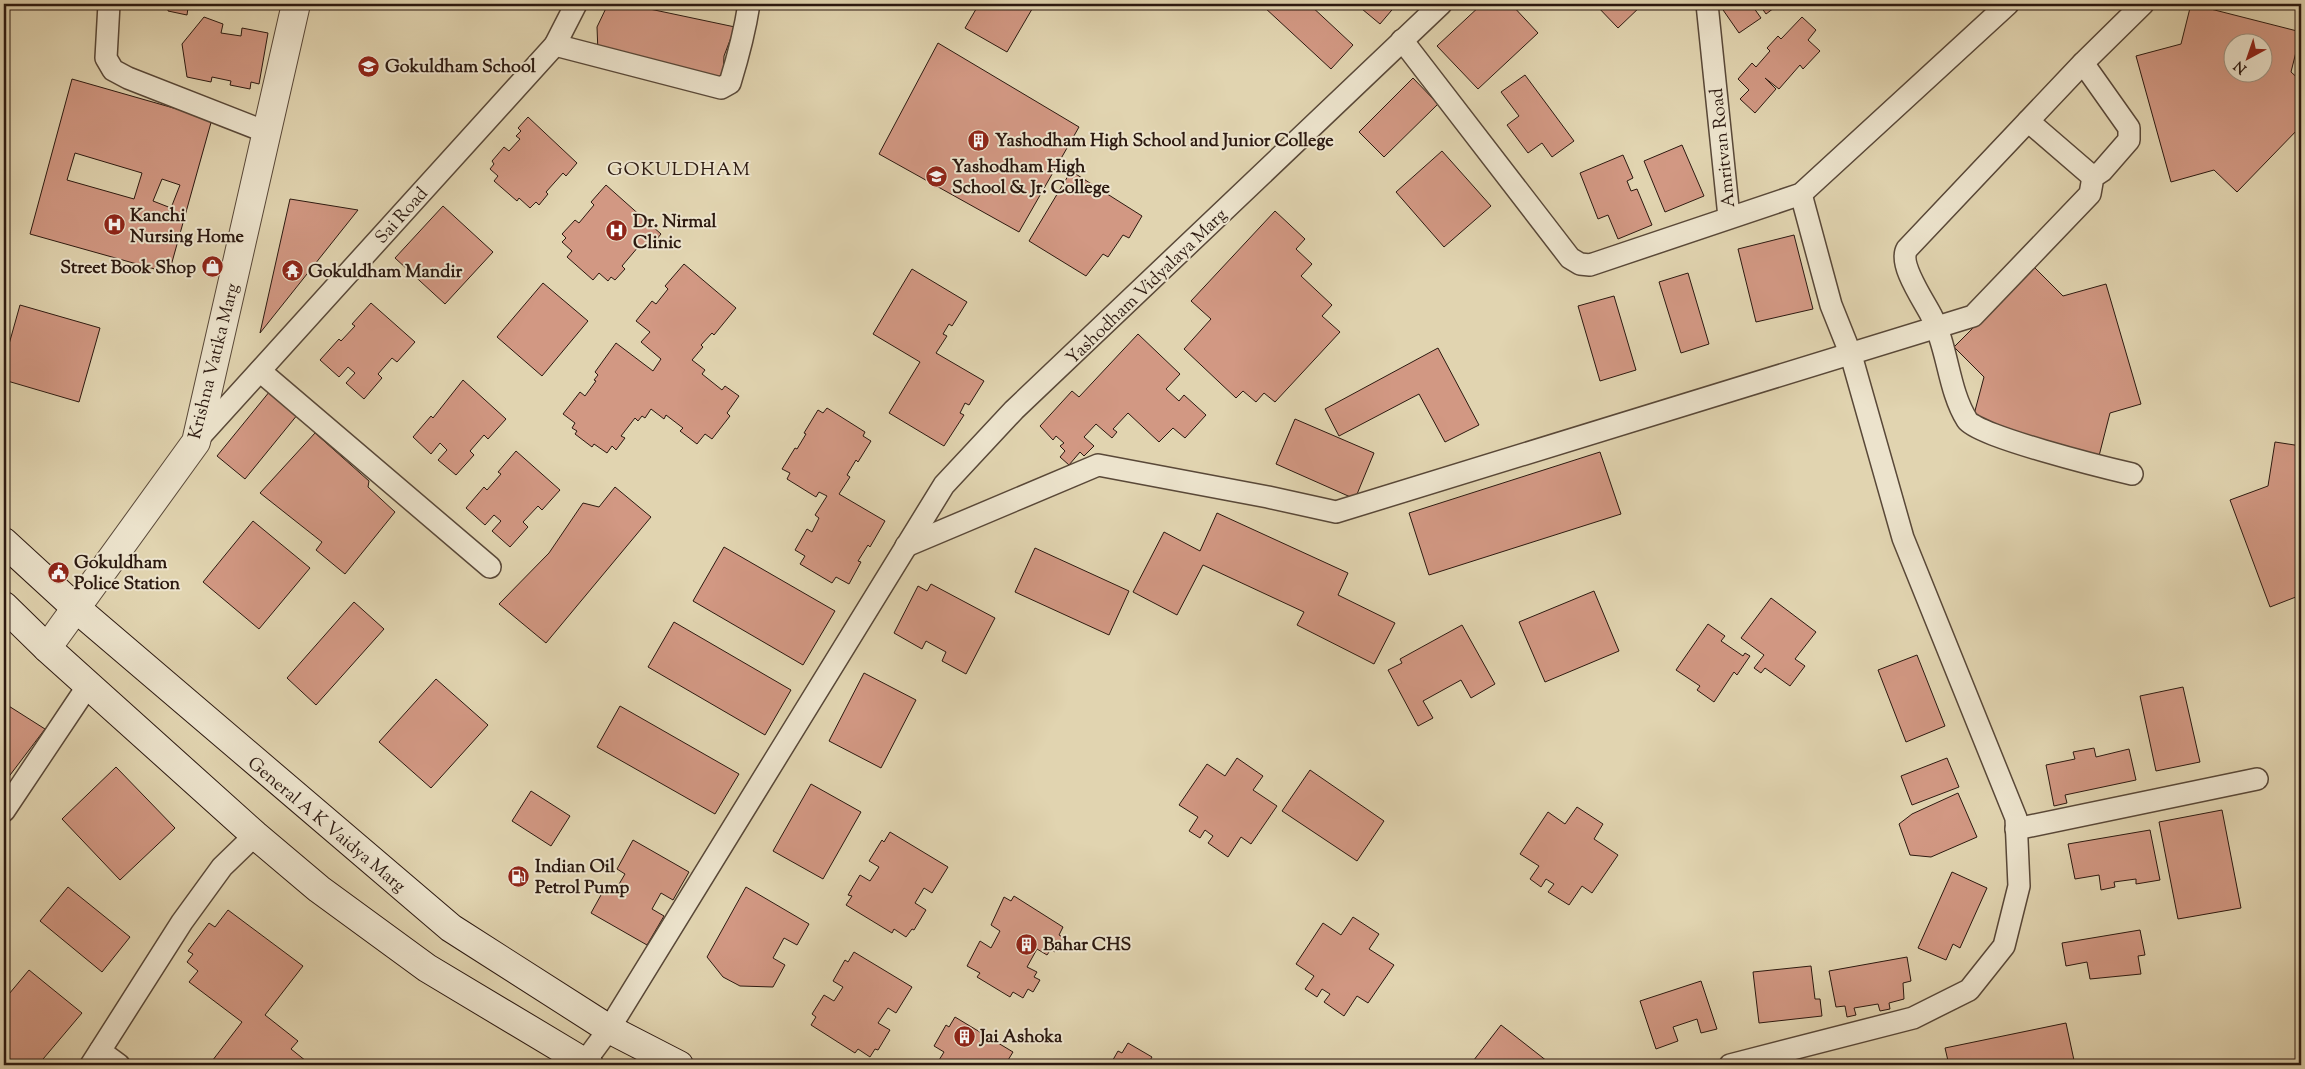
<svg xmlns="http://www.w3.org/2000/svg" width="2305" height="1069" viewBox="0 0 2305 1069" font-family="'Sorts Mill Goudy',serif">
	<style>
		.building { fill: #d29883; stroke: #2c1910; fill-rule: evenodd }
		.lines { fill: none; stroke-linecap: round; stroke-linejoin: round }
		.minor-casing { stroke: #594838; stroke-width: 24 }
		.tertiary-casing { stroke: #594838; stroke-width: 30 }
		.secondary-casing { stroke: #2c1910; stroke-width: 30 }
		.minor { stroke: #ece3cc; stroke-width: 21 }
		.tertiary { stroke: #ece3cc; stroke-width: 28 }
		.secondary { stroke: #ece3cc; stroke-width: 28 }
		.labels { text-anchor: middle; stroke-width: 4; stroke-linejoin: round; paint-order: stroke }
		.poi-label { font-size: 18px; font-weight: bold; fill: #2c1910; stroke: #ece3cc; text-anchor: start }
		.street-label { font-size: 18px; fill: #2c1910; stroke: #ece3cc }
		.neighbourhood-label { font-size: 19px; letter-spacing: 1px; fill: #2c1910; stroke: #ece3cc }
	</style>
	<rect width="100%" height="100%" fill="#e1d4b0"/>
	<filter id="stains"><feTurbulence type="fractalNoise" baseFrequency=".004" numOctaves="4"/><feColorMatrix values="0 0 0 0 .2 0 0 0 0 .09 0 0 0 0 .02 0 0 0 .5 -.17"/></filter>
	<radialGradient id="worn" r=".72"><stop offset=".6" stop-color="#630" stop-opacity="0"/><stop offset="1" stop-color="#630" stop-opacity=".3"/></radialGradient>
	<g class="building">
		<path d="M 154,4 L 197,4 L 196,9 L 188,8 L 187,15 L 168,11 L 168,6 Z"/>
		<path d="M 608,4 L 626,4 L 735,27 L 724,56 L 723,80 L 598,53 L 597,27 Z"/>
		<path d="M 979,4 L 1035,4 L 1007,52 L 965,28 Z"/>
		<path d="M 1267,4 L 1309,4 L 1353,45 L 1331,69 L 1264,7 Z"/>
		<path d="M 1356,4 L 1397,4 L 1380,24 Z"/>
		<path d="M 1482,4 L 1511,4 L 1538,33 L 1478,89 L 1437,46 Z"/>
		<path d="M 1595,4 L 1643,4 L 1618,28 Z"/>
		<path d="M 1725,4 L 1751,4 L 1761,18 L 1739,33 L 1721,7 Z"/>
		<path d="M 1759,4 L 1771,4 L 1774,8 L 1766,14 Z"/>
		<path d="M 2191,4 L 2301,32 L 2291,72 L 2301,81 L 2301,126 L 2237,192 L 2214,170 L 2171,182 L 2136,56 L 2181,44 ZM 2232,42 L 2262,42 L 2262,72 L 2232,72 Z"/>
		<path d="M 204,17 L 223,24 L 221,33 L 241,36 L 242,28 L 268,33 L 259,84 L 251,82 L 250,89 L 230,85 L 231,81 L 212,77 L 211,82 L 187,77 L 182,44 Z"/>
		<path d="M 1802,17 L 1816,30 L 1808,40 L 1820,51 L 1803,69 L 1800,65 L 1779,89 L 1765,78 L 1776,89 L 1755,113 L 1740,99 L 1749,90 L 1738,79 L 1752,63 L 1756,67 L 1770,51 L 1767,48 L 1778,36 L 1781,39 Z"/>
		<path d="M 938,43 L 1079,127 L 1019,232 L 879,154 Z"/>
		<path d="M 1525,75 L 1574,141 L 1552,157 L 1542,143 L 1528,153 L 1507,125 L 1519,116 L 1501,92 Z"/>
		<path d="M 1413,78 L 1438,104 L 1384,157 L 1359,132 Z"/>
		<path d="M 72,79 L 212,119 L 169,273 L 30,234 ZM 75,153 L 142,173 L 134,199 L 67,180 ZM 162,179 L 180,185 L 171,208 L 153,201 Z"/>
		<path d="M 528,117 L 577,163 L 566,176 L 563,173 L 546,192 L 548,194 L 539,205 L 536,202 L 530,208 L 519,198 L 517,201 L 494,181 L 498,176 L 490,169 L 494,164 L 492,161 L 504,147 L 509,151 L 520,139 L 516,136 L 521,131 L 518,128 Z"/>
		<path d="M 1682,145 L 1704,196 L 1665,212 L 1644,161 Z"/>
		<path d="M 1442,151 L 1491,206 L 1444,247 L 1396,192 Z"/>
		<path d="M 1623,155 L 1633,178 L 1627,181 L 1631,191 L 1637,189 L 1652,225 L 1618,239 L 1608,215 L 1598,219 L 1580,173 Z"/>
		<path d="M 1071,171 L 1142,216 L 1129,238 L 1123,235 L 1108,257 L 1103,254 L 1086,276 L 1029,241 Z"/>
		<path d="M 606,185 L 661,234 L 651,246 L 648,243 L 643,249 L 639,246 L 622,266 L 625,269 L 615,280 L 611,277 L 608,281 L 599,273 L 593,280 L 567,257 L 572,251 L 562,242 L 566,238 L 562,234 L 575,220 L 579,223 L 594,205 L 591,202 Z"/>
		<path d="M 290,199 L 358,210 L 260,333 Z"/>
		<path d="M 443,206 L 493,252 L 445,304 L 395,258 Z"/>
		<path d="M 1275,211 L 1305,239 L 1296,249 L 1312,264 L 1301,276 L 1332,305 L 1322,316 L 1340,332 L 1275,402 L 1264,393 L 1256,402 L 1243,391 L 1236,398 L 1184,349 L 1211,319 L 1191,301 Z"/>
		<path d="M 1794,235 L 1813,309 L 1756,322 L 1738,249 Z"/>
		<path d="M 684,264 L 736,308 L 714,335 L 712,333 L 701,345 L 703,347 L 692,360 L 705,370 L 702,374 L 722,390 L 725,386 L 739,396 L 727,413 L 730,416 L 712,439 L 705,434 L 697,444 L 680,431 L 683,428 L 666,415 L 664,419 L 651,409 L 645,418 L 642,416 L 638,421 L 635,418 L 621,436 L 625,438 L 616,450 L 612,446 L 607,453 L 594,444 L 592,447 L 575,434 L 577,431 L 572,428 L 575,423 L 563,414 L 580,392 L 585,396 L 596,381 L 594,380 L 598,375 L 595,372 L 616,343 L 653,371 L 661,359 L 641,342 L 650,332 L 636,321 L 652,301 L 656,304 L 668,289 L 665,286 Z"/>
		<path d="M 2034,267 L 2063,296 L 2106,284 L 2141,404 L 2110,413 L 2099,456 L 1972,422 L 1984,377 L 1954,347 Z"/>
		<path d="M 912,269 L 967,302 L 952,326 L 949,324 L 943,334 L 947,336 L 936,353 L 984,381 L 969,405 L 965,403 L 960,413 L 964,415 L 944,446 L 889,413 L 920,362 L 873,334 Z"/>
		<path d="M 1688,273 L 1709,344 L 1681,353 L 1659,282 Z"/>
		<path d="M 543,283 L 588,321 L 542,376 L 497,337 Z"/>
		<path d="M 1614,296 L 1636,370 L 1600,381 L 1578,306 Z"/>
		<path d="M 371,303 L 415,342 L 397,362 L 392,358 L 378,374 L 382,378 L 364,399 L 346,383 L 355,373 L 348,367 L 339,377 L 320,360 L 339,339 L 341,341 L 355,326 L 352,324 Z"/>
		<path d="M 20,305 L 100,328 L 79,402 L 4,380 L 4,362 Z"/>
		<path d="M 1138,334 L 1180,374 L 1166,389 L 1179,401 L 1184,395 L 1206,415 L 1185,438 L 1173,428 L 1159,442 L 1128,413 L 1113,429 L 1117,432 L 1112,438 L 1096,424 L 1084,437 L 1094,446 L 1084,456 L 1080,452 L 1069,465 L 1060,457 L 1065,451 L 1060,446 L 1064,443 L 1056,436 L 1053,440 L 1040,426 L 1072,391 L 1079,397 Z"/>
		<path d="M 1438,348 L 1479,425 L 1445,442 L 1419,394 L 1339,436 L 1325,409 Z"/>
		<path d="M 463,380 L 506,419 L 488,439 L 484,435 L 470,451 L 474,455 L 456,475 L 438,460 L 447,450 L 440,443 L 431,454 L 413,437 L 431,416 L 433,418 Z"/>
		<path d="M 270,391 L 298,414 L 245,479 L 217,456 Z"/>
		<path d="M 827,408 L 865,432 L 863,436 L 871,441 L 858,462 L 856,460 L 847,475 L 850,477 L 839,494 L 885,521 L 870,547 L 868,545 L 858,561 L 861,562 L 849,584 L 836,577 L 832,583 L 800,564 L 805,556 L 795,550 L 807,529 L 812,532 L 819,518 L 815,515 L 827,496 L 819,492 L 816,497 L 787,479 L 790,473 L 782,469 L 795,448 L 797,449 L 806,434 L 804,433 L 818,410 L 823,413 Z"/>
		<path d="M 1295,419 L 1374,453 L 1355,499 L 1276,464 Z"/>
		<path d="M 315,433 L 369,481 L 368,487 L 395,512 L 345,574 L 316,550 L 322,542 L 260,493 Z"/>
		<path d="M 2275,442 L 2301,446 L 2301,595 L 2270,607 L 2230,500 L 2268,486 Z"/>
		<path d="M 516,451 L 560,490 L 542,510 L 538,506 L 523,522 L 528,527 L 510,547 L 492,531 L 501,521 L 494,515 L 485,525 L 466,508 L 484,487 L 487,490 L 501,474 L 498,472 Z"/>
		<path d="M 1600,452 L 1621,514 L 1429,575 L 1409,513 Z"/>
		<path d="M 615,487 L 651,517 L 546,643 L 499,604 L 549,553 L 583,503 L 599,507 Z"/>
		<path d="M 1217,513 L 1348,573 L 1338,595 L 1395,623 L 1374,664 L 1297,625 L 1304,612 L 1203,565 L 1177,615 L 1133,592 L 1164,532 L 1200,551 Z"/>
		<path d="M 253,521 L 310,568 L 259,629 L 203,582 Z"/>
		<path d="M 724,547 L 835,611 L 803,665 L 693,601 Z"/>
		<path d="M 1035,548 L 1129,591 L 1109,635 L 1015,592 Z"/>
		<path d="M 931,584 L 995,618 L 966,674 L 942,661 L 946,652 L 926,641 L 922,649 L 894,633 L 918,586 L 927,591 Z"/>
		<path d="M 1594,591 L 1619,651 L 1545,682 L 1519,622 Z"/>
		<path d="M 1771,598 L 1816,632 L 1795,659 L 1805,666 L 1790,686 L 1765,668 L 1761,673 L 1754,668 L 1764,655 L 1741,638 Z"/>
		<path d="M 354,602 L 384,629 L 316,705 L 287,678 Z"/>
		<path d="M 674,622 L 791,690 L 765,735 L 648,667 Z"/>
		<path d="M 1708,624 L 1725,636 L 1721,641 L 1743,656 L 1745,653 L 1750,656 L 1737,675 L 1734,672 L 1714,702 L 1697,690 L 1700,686 L 1676,670 Z"/>
		<path d="M 1462,625 L 1495,684 L 1471,698 L 1461,680 L 1423,701 L 1433,718 L 1418,726 L 1388,670 L 1402,663 L 1400,659 Z"/>
		<path d="M 1917,655 L 1945,726 L 1906,742 L 1878,670 Z"/>
		<path d="M 864,673 L 916,700 L 881,768 L 829,741 Z"/>
		<path d="M 436,679 L 488,725 L 431,788 L 379,742 Z"/>
		<path d="M 2183,687 L 2200,762 L 2156,771 L 2140,696 Z"/>
		<path d="M 4,703 L 45,729 L 4,783 Z"/>
		<path d="M 620,706 L 739,774 L 715,814 L 597,747 Z"/>
		<path d="M 2094,748 L 2096,757 L 2129,749 L 2136,780 L 2065,795 L 2067,803 L 2054,806 L 2046,765 L 2075,759 L 2073,752 Z"/>
		<path d="M 1237,758 L 1263,776 L 1253,790 L 1277,806 L 1251,844 L 1241,837 L 1228,857 L 1208,843 L 1213,836 L 1205,830 L 1200,838 L 1189,831 L 1198,817 L 1179,805 L 1207,764 L 1225,776 Z"/>
		<path d="M 1947,758 L 1959,787 L 1912,805 L 1901,776 Z"/>
		<path d="M 116,767 L 175,828 L 120,880 L 62,819 Z"/>
		<path d="M 1310,770 L 1384,821 L 1357,861 L 1282,811 Z"/>
		<path d="M 811,784 L 861,812 L 823,879 L 773,851 Z"/>
		<path d="M 531,791 L 570,816 L 551,846 L 512,821 Z"/>
		<path d="M 1958,793 L 1977,837 L 1931,857 L 1910,855 L 1899,824 L 1912,814 Z"/>
		<path d="M 1577,807 L 1603,824 L 1594,839 L 1618,855 L 1592,893 L 1582,886 L 1569,905 L 1548,892 L 1554,884 L 1546,879 L 1541,887 L 1530,879 L 1539,866 L 1520,854 L 1548,812 L 1565,824 Z"/>
		<path d="M 2222,810 L 2241,908 L 2178,919 L 2159,822 Z"/>
		<path d="M 2150,830 L 2160,880 L 2136,884 L 2136,879 L 2114,882 L 2115,887 L 2101,890 L 2099,875 L 2075,879 L 2068,844 Z"/>
		<path d="M 890,832 L 948,867 L 932,893 L 924,888 L 915,903 L 926,910 L 914,930 L 912,929 L 906,937 L 894,929 L 892,933 L 846,905 L 852,896 L 848,895 L 860,875 L 870,881 L 879,867 L 869,861 L 882,840 L 884,842 Z"/>
		<path d="M 633,840 L 689,872 L 673,900 L 661,893 L 652,909 L 664,916 L 647,945 L 591,913 L 606,886 L 615,891 L 625,874 L 617,869 Z"/>
		<path d="M 1952,872 L 1987,888 L 1960,948 L 1953,944 L 1946,960 L 1918,948 Z"/>
		<path d="M 68,887 L 130,937 L 102,972 L 40,921 Z"/>
		<path d="M 746,887 L 809,924 L 797,945 L 784,938 L 773,958 L 785,965 L 773,987 L 740,986 L 723,977 L 707,957 Z"/>
		<path d="M 1014,896 L 1063,927 L 1059,935 L 1064,938 L 1055,952 L 1051,949 L 1047,955 L 1037,949 L 1027,967 L 1037,972 L 1034,977 L 1040,980 L 1033,992 L 1028,989 L 1023,998 L 1013,992 L 1010,997 L 977,977 L 980,973 L 967,966 L 980,941 L 991,948 L 1000,931 L 991,925 L 1004,897 L 1011,901 Z"/>
		<path d="M 228,910 L 303,966 L 265,1015 L 298,1041 L 291,1049 L 306,1061 L 303,1065 L 209,1065 L 242,1022 L 189,982 L 198,971 L 187,962 L 193,954 L 188,951 L 209,923 L 215,927 Z"/>
		<path d="M 1353,917 L 1379,934 L 1369,949 L 1394,965 L 1368,1003 L 1357,996 L 1344,1016 L 1324,1002 L 1330,994 L 1322,989 L 1317,997 L 1305,989 L 1314,976 L 1296,964 L 1323,923 L 1341,935 Z"/>
		<path d="M 2140,930 L 2145,955 L 2138,956 L 2141,974 L 2090,979 L 2087,962 L 2066,966 L 2062,943 Z"/>
		<path d="M 854,952 L 912,987 L 896,1013 L 888,1008 L 878,1023 L 890,1030 L 878,1050 L 875,1049 L 870,1057 L 858,1049 L 855,1053 L 811,1025 L 816,1017 L 812,1014 L 824,995 L 834,1001 L 843,987 L 833,981 L 845,960 L 848,962 Z"/>
		<path d="M 1907,957 L 1911,981 L 1903,983 L 1904,999 L 1889,1003 L 1890,1009 L 1880,1011 L 1878,1004 L 1854,1008 L 1856,1015 L 1847,1017 L 1845,1006 L 1836,1007 L 1829,971 Z"/>
		<path d="M 1811,966 L 1815,999 L 1820,999 L 1822,1016 L 1759,1023 L 1753,972 Z"/>
		<path d="M 29,970 L 82,1013 L 38,1065 L 17,1065 L 4,1054 L 4,1000 Z"/>
		<path d="M 1701,981 L 1717,1029 L 1701,1033 L 1697,1019 L 1673,1027 L 1678,1041 L 1656,1049 L 1640,1001 Z"/>
		<path d="M 955,1017 L 1013,1052 L 1005,1065 L 936,1065 L 944,1052 L 934,1046 L 946,1025 L 949,1027 Z"/>
		<path d="M 2066,1023 L 2075,1065 L 1949,1065 L 1945,1048 Z"/>
		<path d="M 1501,1025 L 1552,1065 L 1470,1065 Z"/>
		<path d="M 1128,1043 L 1152,1057 L 1149,1062 L 1155,1065 L 1110,1065 L 1118,1051 L 1122,1053 Z"/>
	</g>
	<g class="lines">
		<defs>
			<g id="minor">
				<path d="M 109,4 L 106,58 L 113,70 L 128,78 L 266,132"/>
				<path d="M 1707,4 L 1729,217"/>
				<path d="M 1402,40 L 1570,258 L 1580,264 L 1590,265 L 1801,194 L 2008,4"/>
				<path d="M 555,45 L 721,88 L 730,83 C 738,57 745,30 749,4"/>
				<path d="M 2028,121 L 2093,177"/>
				<path d="M 260,371 L 490,567"/>
				<path d="M 196,441 L 555,45 L 576,4"/>
				<path d="M 2132,474 C 2106,468 1977,436 1967,420 C 1948,390 1948,347 1931,315 C 1924,301 1898,264 1907,249 L 2083,63 L 2143,4"/>
				<path d="M 906,546 L 1098,465 L 1268,497 L 1336,512 L 1973,316 L 2090,194 L 2093,177 L 2102,171 L 2129,140 L 2129,128 L 2083,63"/>
				<path d="M 4,811 L 89,684"/>
				<path d="M 2016,829 L 2257,779"/>
				<path d="M 100,1051 L 119,1065"/>
				<path d="M 584,1063 L 609,1029 L 944,485 L 1014,410 L 1441,4"/>
				<path d="M 91,1065 L 182,922 L 222,867 L 255,835"/>
				<path d="M 1730,1065 L 1913,1018 L 1969,990 L 2004,946 L 2019,886 L 2016,818 L 1903,538 L 1851,355 L 1831,305 L 1801,194"/>
			</g>
			<path id="tertiary" d="M 47,648 L 196,442 L 296,4"/>
			<g id="secondary">
				<path d="M 4,542 L 77,609 L 451,928 L 609,1029 L 679,1065"/>
				<path d="M 4,606 L 47,648 L 255,835 L 319,889 L 427,968 L 589,1065"/>
			</g>
		</defs>
		<use href="#minor" class="minor-casing"/>
		<use href="#tertiary" class="tertiary-casing"/>
		<use href="#secondary" class="secondary-casing"/>
		<use href="#minor" class="minor"/>
		<use href="#tertiary" class="tertiary"/>
		<use href="#secondary" class="secondary"/>
	</g>
	<defs>
		<symbol id="school-disc" viewBox="-11 -11 22 22"><circle r="9.5" fill="#8f2418" stroke="#ece3cc"/><path d="M0-5L7-2L0 1L-7-2ZM-4 1L0 2.5L4 1V4Q0 6-4 4Z" fill="#fff"/></symbol>
		<symbol id="building-disc" viewBox="-11 -11 22 22"><circle r="9.5" fill="#8f2418" stroke="#ece3cc"/><path d="M-4-6H4V6H1V3H-1V6H-4ZM-2.5-4.3h1.7v1.8h-1.7ZM.8-4.3h1.7v1.8H.8ZM-2.5-1h1.7V.8h-1.7ZM.8-1h1.7V.8H.8Z" fill="#fff"/></symbol>
		<symbol id="hospital-disc" viewBox="-11 -11 22 22"><circle r="9.5" fill="#8f2418" stroke="#ece3cc"/><path d="M-5-5h3v3.5h4V-5h3V5h-3V1.5h-4V5h-3Z" fill="#fff"/></symbol>
		<symbol id="shop-disc" viewBox="-11 -11 22 22"><circle r="9.5" fill="#8f2418" stroke="#ece3cc"/><path d="M-5-2.5h2.3a2.7 3.5 0 0 1 5.4 0H5L5.5 6h-11ZM-1.5-2.5h3a1.5 2.3 0 0 0-3 0Z" fill="#fff"/></symbol>
		<symbol id="temple-disc" viewBox="-11 -11 22 22"><circle r="9.5" fill="#8f2418" stroke="#ece3cc"/><path d="M0-6L5-2H3V0L6.5 2.5H4V6H1.5V3h-3V6H-4V2.5H-6.5L-3 0V-2H-5Z" fill="#fff"/></symbol>
		<symbol id="civic-disc" viewBox="-11 -11 22 22"><circle r="9.5" fill="#8f2418" stroke="#ece3cc"/><path d="M-.6-6.5H3V-4.5H.6V-3L4-1V1h2V6H-6V1h2V-1L-.6-3ZM-1.2 2.5V6h2.4V2.5Z" fill="#fff"/></symbol>
		<symbol id="fuel-disc" viewBox="-11 -11 22 22"><circle r="9.5" fill="#8f2418" stroke="#ece3cc"/><path d="M-5.5-6h7V0h2V4h1.3V-2.5L3-4.5l.8-.8L6-3V5H2.5V1h-1V6h-7ZM-4.2-4.7v3.2H.2V-4.7Z" fill="#fff"/></symbol>
	</defs>
	<g fill-rule="evenodd">
		<use href="#school-disc" x="356" y="54" width="25" height="25"/>
		<use href="#building-disc" x="966" y="128" width="25" height="25"/>
		<use href="#school-disc" x="924" y="164" width="25" height="25"/>
		<use href="#hospital-disc" x="102" y="212" width="25" height="25"/>
		<use href="#hospital-disc" x="604" y="218" width="25" height="25"/>
		<use href="#shop-disc" x="200" y="254" width="25" height="25"/>
		<use href="#temple-disc" x="280" y="258" width="25" height="25"/>
		<use href="#civic-disc" x="46" y="560" width="25" height="25"/>
		<use href="#fuel-disc" x="506" y="864" width="25" height="25"/>
		<use href="#building-disc" x="1014" y="932" width="25" height="25"/>
		<use href="#building-disc" x="952" y="1024" width="25" height="25"/>
	</g>
	<g class="labels">
		<g class="poi-label">
			<text x="385" y="72">Gokuldham School</text>
			<text x="995" y="146">Yashodham High School and Junior College</text>
			<text x="952" y="172">Yashodham High<tspan x="952" dy="21">School &amp; Jr. College</tspan></text>
			<text x="130" y="221">Kanchi<tspan x="130" dy="21">Nursing Home</tspan></text>
			<text x="633" y="227">Dr. Nirmal<tspan x="633" dy="21">Clinic</tspan></text>
			<text x="196" y="273" text-anchor="end">Street Book Shop</text>
			<text x="308" y="277">Gokuldham Mandir</text>
			<text x="74" y="568">Gokuldham<tspan x="74" dy="21">Police Station</tspan></text>
			<text x="535" y="872">Indian Oil<tspan x="535" dy="21">Petrol Pump</tspan></text>
			<text x="1043" y="950">Bahar CHS</text>
			<text x="980" y="1042">Jai Ashoka</text>
		</g>
		<g class="street-label">
			<text transform="translate(1722 148) rotate(-96)" y="6">Amritvan Road</text>
			<text transform="translate(401 215) rotate(-48)" y="6">Sai Road</text>
			<text transform="translate(1146 286) rotate(-44)" y="6">Yashodham Vidyalaya Marg</text>
			<text transform="translate(213 361) rotate(-76)" y="6">Krishna Vatika Marg</text>
			<text transform="translate(327 824) rotate(40)" y="6">General A K Vaidya Marg</text>
		</g>
		<g class="neighbourhood-label">
			<text x="679" y="175">GOKULDHAM</text>
		</g>
	</g>
	<rect width="2305" height="1069" fill="none" stroke="#e1d4b0" stroke-width="20"/>
	<rect x="5" y="5" width="2295" height="1059" fill="none" stroke="#2c1910" stroke-width="2.5"/>
	<rect x="10" y="10" width="2285" height="1049" fill="none" stroke="#2c1910"/>
	<g transform="translate(2248 58) rotate(220)"><circle r="24" fill="#ece3cc" stroke="#9f9281"/>
	<path d="M0-4L9 19L0 12L-9 19Z" fill="#8f2418"/>
	<text y="-8" font-size="14" font-weight="bold" text-anchor="middle" fill="#2c1910">N</text>
	</g>
	<rect width="100%" height="100%" filter="url(#stains)"/>
	<rect width="100%" height="100%" fill="url(#worn)"/>
</svg>
